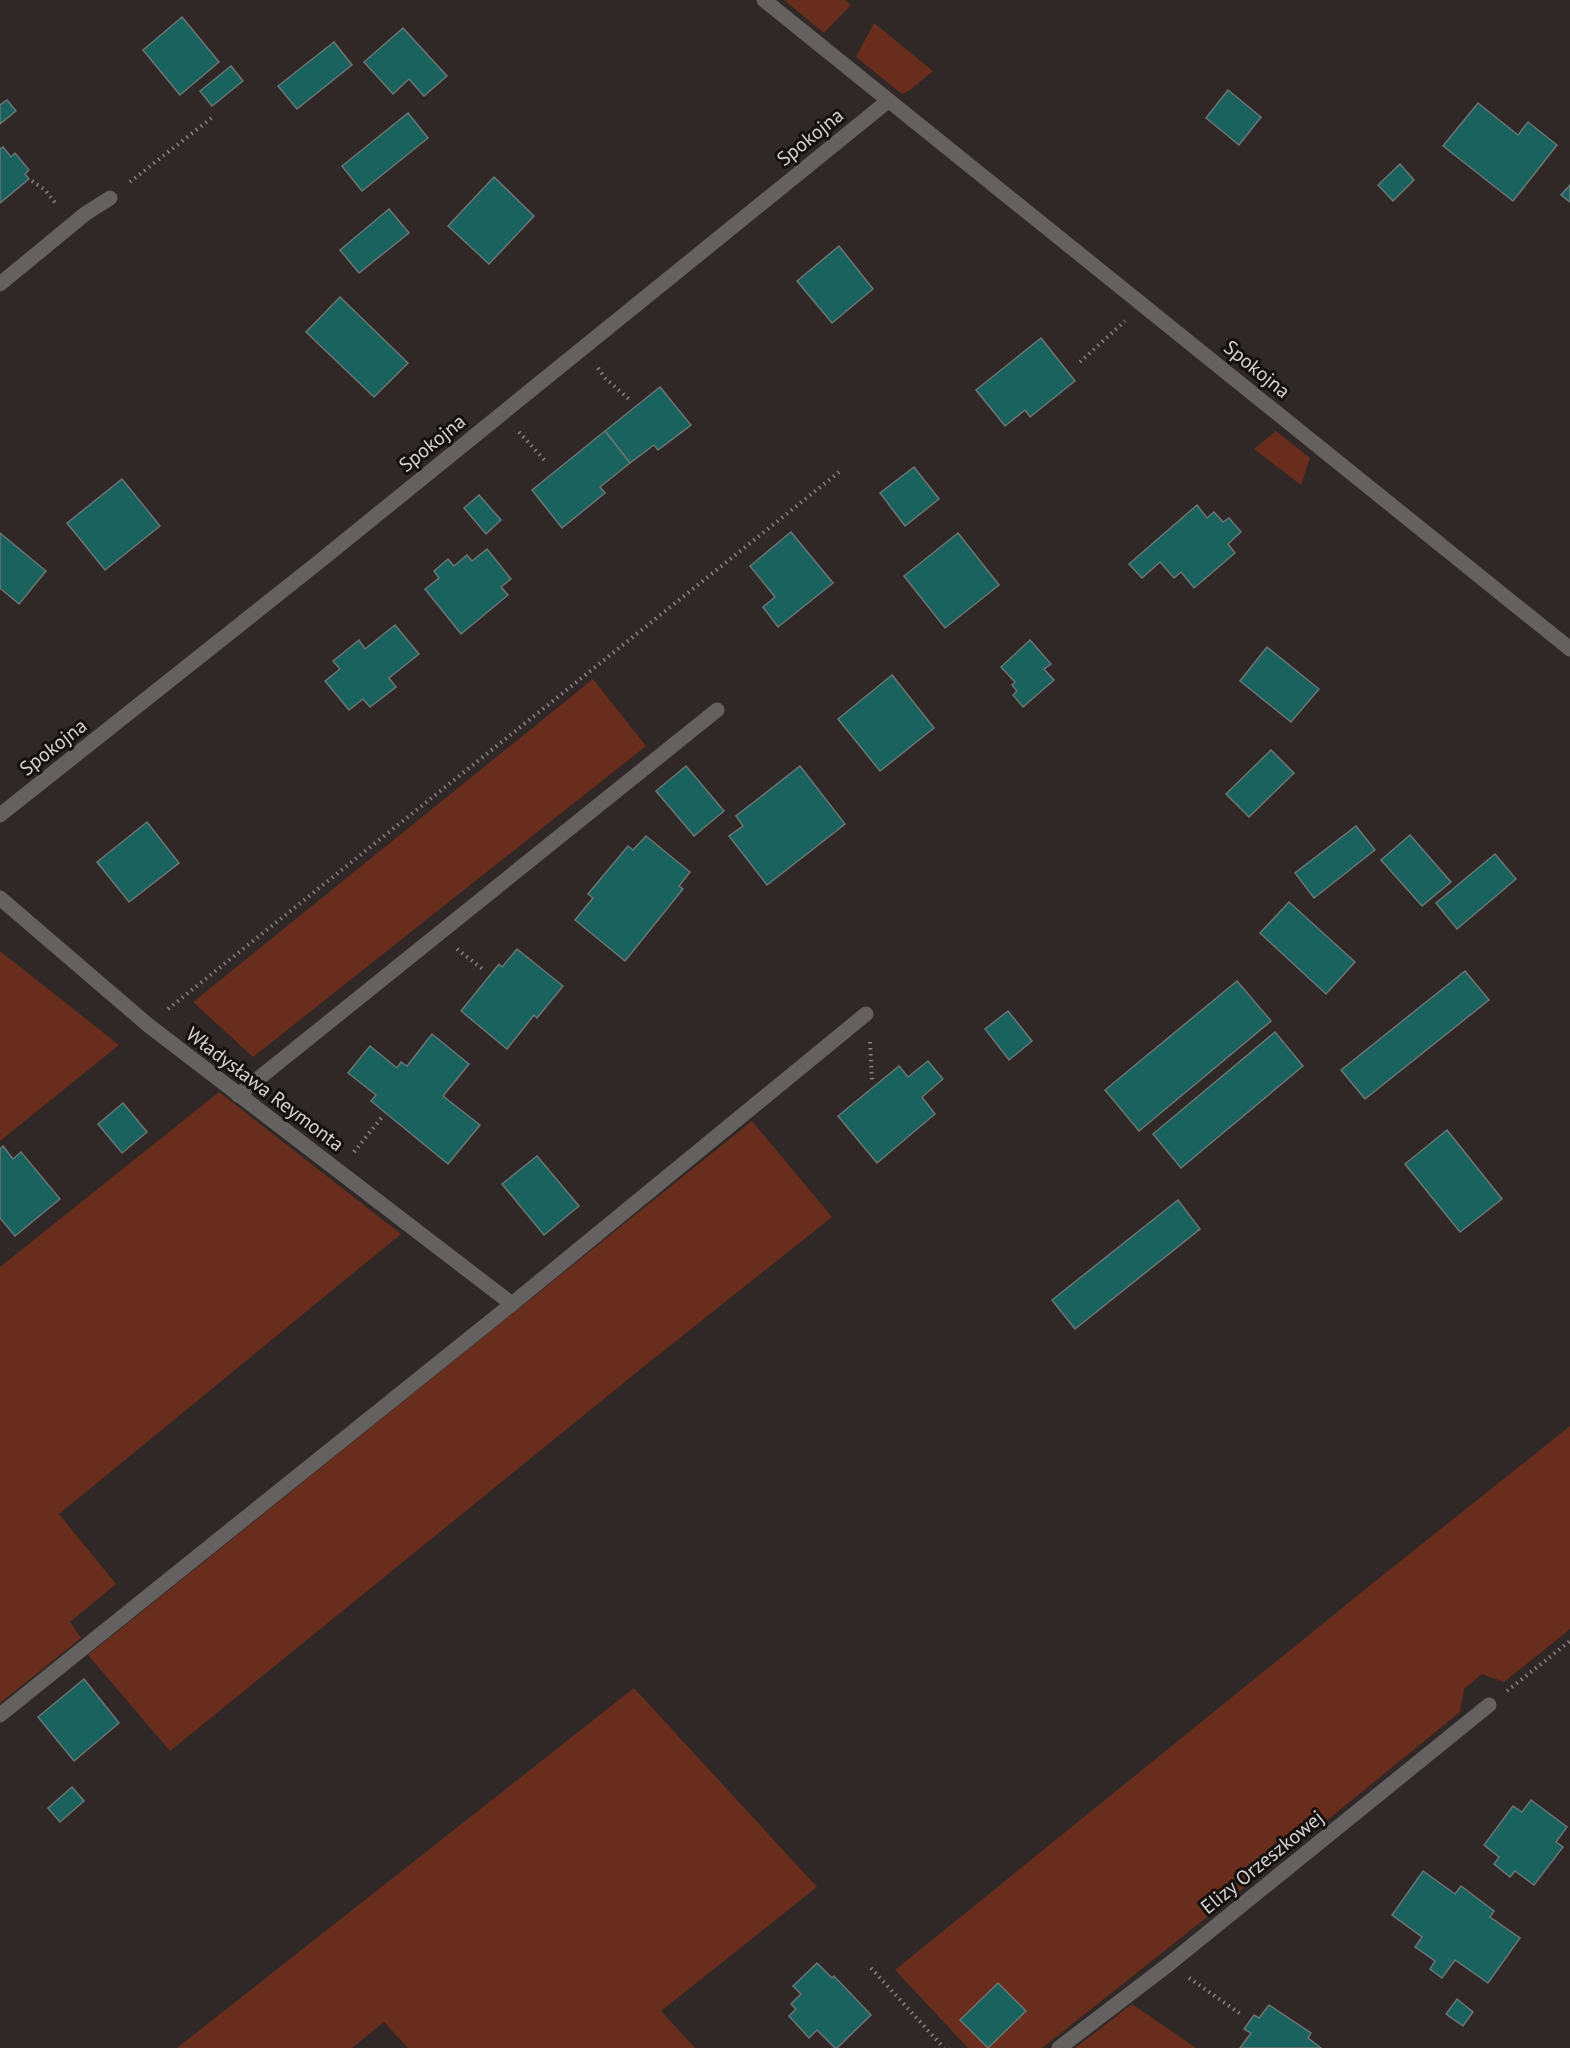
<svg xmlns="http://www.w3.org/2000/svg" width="1570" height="2048" viewBox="0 0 1570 2048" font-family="'PT Sans',sans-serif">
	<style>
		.green { fill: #682d1c }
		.building { fill: #19625e; stroke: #6c7574; stroke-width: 1.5 }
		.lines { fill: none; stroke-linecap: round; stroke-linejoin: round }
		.path { stroke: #898381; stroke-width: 4; stroke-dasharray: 1.5 4.5; stroke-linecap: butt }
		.minor { stroke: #656160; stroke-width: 15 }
		.labels { text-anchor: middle; stroke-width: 6; stroke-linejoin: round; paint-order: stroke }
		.street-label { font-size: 20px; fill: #d7d2d0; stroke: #151110 }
	</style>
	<rect width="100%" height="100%" fill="#2f2826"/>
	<g class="green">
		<path d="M 784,0 L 845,0 L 851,5 L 824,33 Z"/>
		<path d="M 874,23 L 933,71 L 910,90 L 902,94 L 856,57 Z"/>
		<path d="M 1276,431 L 1310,458 L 1301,485 L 1254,449 Z"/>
		<path d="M 593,679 L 646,746 L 253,1057 L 193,1002 Z"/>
		<path d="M 0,951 L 119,1045 L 0,1141 Z"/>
		<path d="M 219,1092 L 401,1234 L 59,1514 L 116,1584 L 70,1622 L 81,1638 L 0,1703 L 0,1267 Z"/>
		<path d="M 752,1121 L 832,1217 L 642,1368 L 170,1751 L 88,1655 Z"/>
		<path d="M 1570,1426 L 1570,1629 L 1504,1682 L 1482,1674 L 1464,1689 L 1460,1712 L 1250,1883 L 1042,2048 L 968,2048 L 895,1970 L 1373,1583 Z"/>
		<path d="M 634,1688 L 817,1887 L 661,2011 L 695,2048 L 408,2048 L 384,2022 L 352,2048 L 177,2048 Z"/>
		<path d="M 1132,2004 L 1196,2048 L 1075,2048 Z"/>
	</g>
	<g class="building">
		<path d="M 182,17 L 219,62 L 180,95 L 143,50 Z"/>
		<path d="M 403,28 L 447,76 L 424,96 L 409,79 L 393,94 L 364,62 Z"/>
		<path d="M 334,42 L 352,65 L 297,109 L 278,86 Z"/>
		<path d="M 231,66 L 243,81 L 212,106 L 200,91 Z"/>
		<path d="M 1228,90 L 1261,117 L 1239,145 L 1206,118 Z"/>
		<path d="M 7,100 L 16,111 L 0,124 L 0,105 Z"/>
		<path d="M 1478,103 L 1518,135 L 1528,122 L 1557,145 L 1513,201 L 1443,146 Z"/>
		<path d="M 408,113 L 428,138 L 362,191 L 342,166 Z"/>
		<path d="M 3,147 L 11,157 L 15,153 L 29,170 L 25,174 L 29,179 L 0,203 L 0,149 Z"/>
		<path d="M 1400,164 L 1414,180 L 1393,201 L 1378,185 Z"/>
		<path d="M 494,177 L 534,216 L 489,264 L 448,226 Z"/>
		<path d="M 1570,185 L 1570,202 L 1561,195 Z"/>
		<path d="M 389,209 L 409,233 L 359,273 L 340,250 Z"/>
		<path d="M 839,246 L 873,289 L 832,323 L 797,281 Z"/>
		<path d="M 340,297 L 408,363 L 374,397 L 306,332 Z"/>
		<path d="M 1041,338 L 1075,381 L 1030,417 L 1025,410 L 1005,426 L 976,390 Z"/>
		<path d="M 660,387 L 691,425 L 658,450 L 654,445 L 630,463 L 605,431 Z"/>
		<path d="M 605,431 L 630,463 L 600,487 L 605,493 L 562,528 L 532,490 Z"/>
		<path d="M 914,467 L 939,499 L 905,526 L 880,493 Z"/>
		<path d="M 122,479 L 160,526 L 105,570 L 67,523 Z"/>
		<path d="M 479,495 L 501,520 L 486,534 L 464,508 Z"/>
		<path d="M 1197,505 L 1207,518 L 1214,512 L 1223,522 L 1229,518 L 1241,532 L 1228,544 L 1235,553 L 1194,588 L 1181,572 L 1174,578 L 1160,562 L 1142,578 L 1129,564 Z"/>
		<path d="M 791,532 L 833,583 L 778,627 L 763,607 L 775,597 L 750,566 Z"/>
		<path d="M 0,533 L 46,571 L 19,604 L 0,588 Z"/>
		<path d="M 958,533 L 999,585 L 945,628 L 904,576 Z"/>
		<path d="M 487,549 L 511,579 L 501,587 L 508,595 L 461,634 L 425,589 L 439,578 L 434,571 L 448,559 L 454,566 L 467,555 L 472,561 Z"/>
		<path d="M 395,625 L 419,654 L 389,678 L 396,687 L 370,707 L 363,699 L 349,710 L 325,681 L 340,669 L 333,661 L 359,640 L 365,649 Z"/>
		<path d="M 1030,640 L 1051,664 L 1044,669 L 1054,680 L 1023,707 L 1013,695 L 1017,691 L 1012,685 L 1015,682 L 1001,667 Z"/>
		<path d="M 1267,647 L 1319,689 L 1291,722 L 1240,681 Z"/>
		<path d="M 892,675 L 934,728 L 880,771 L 838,719 Z"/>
		<path d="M 1271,750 L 1294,773 L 1249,817 L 1226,794 Z"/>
		<path d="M 686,766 L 724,811 L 694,836 L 656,791 Z"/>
		<path d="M 800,766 L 845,824 L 767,885 L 729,836 L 743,826 L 736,816 Z"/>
		<path d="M 147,822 L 179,863 L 129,902 L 97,862 Z"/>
		<path d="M 1356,826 L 1375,850 L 1314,898 L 1295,873 Z"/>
		<path d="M 1410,835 L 1451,882 L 1422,906 L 1381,860 Z"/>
		<path d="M 646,836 L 690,872 L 679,886 L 683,889 L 625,961 L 575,920 L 593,898 L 588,894 L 628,846 L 633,850 Z"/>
		<path d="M 1495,854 L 1516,879 L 1457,929 L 1436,903 Z"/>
		<path d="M 1289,902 L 1355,962 L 1326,994 L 1260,933 Z"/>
		<path d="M 517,949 L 563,986 L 537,1018 L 534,1015 L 507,1049 L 461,1011 L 499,964 L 502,967 Z"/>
		<path d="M 1465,971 L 1489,1000 L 1365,1099 L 1341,1070 Z"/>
		<path d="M 1237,981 L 1271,1021 L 1139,1131 L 1105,1090 Z"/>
		<path d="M 1008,1011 L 1032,1041 L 1009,1060 L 985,1029 Z"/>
		<path d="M 1275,1032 L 1303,1066 L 1181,1168 L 1153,1134 Z"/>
		<path d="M 432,1034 L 469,1064 L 443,1096 L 480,1125 L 448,1164 L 371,1101 L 376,1095 L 348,1073 L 370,1046 L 397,1068 L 401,1062 L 407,1066 Z"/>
		<path d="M 928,1061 L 943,1079 L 922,1097 L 935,1114 L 877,1163 L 838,1116 L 899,1066 L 908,1077 Z"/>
		<path d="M 123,1103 L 147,1132 L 122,1153 L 98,1124 Z"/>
		<path d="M 1447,1130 L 1502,1199 L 1460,1232 L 1405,1164 Z"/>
		<path d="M 3,1146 L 13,1159 L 21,1152 L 60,1199 L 15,1236 L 0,1218 L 0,1149 Z"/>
		<path d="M 537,1156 L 579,1206 L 544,1235 L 502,1184 Z"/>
		<path d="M 1178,1200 L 1200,1229 L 1075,1329 L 1052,1300 Z"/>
		<path d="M 84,1679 L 119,1723 L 74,1761 L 38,1717 Z"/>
		<path d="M 72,1787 L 84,1801 L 60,1822 L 48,1808 Z"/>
		<path d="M 1531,1800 L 1567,1827 L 1556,1842 L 1563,1847 L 1534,1885 L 1515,1871 L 1510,1877 L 1494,1864 L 1499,1857 L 1484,1845 L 1513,1806 L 1522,1812 Z"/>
		<path d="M 1423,1871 L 1455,1894 L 1461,1886 L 1494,1911 L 1490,1917 L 1520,1938 L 1488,1983 L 1455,1960 L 1442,1978 L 1430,1969 L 1435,1961 L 1415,1947 L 1422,1937 L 1392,1915 Z"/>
		<path d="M 817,1963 L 832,1978 L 834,1976 L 871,2015 L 837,2048 L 835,2048 L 817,2030 L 809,2038 L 789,2016 L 796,2009 L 791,2004 L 801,1994 L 793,1986 Z"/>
		<path d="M 998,1983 L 1026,2011 L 988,2048 L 960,2020 Z"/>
		<path d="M 1457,1999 L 1473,2012 L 1463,2026 L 1446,2014 Z"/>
		<path d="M 1269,2005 L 1311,2033 L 1308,2038 L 1321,2048 L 1240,2048 L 1251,2033 L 1244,2029 L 1254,2015 L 1259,2018 Z"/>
	</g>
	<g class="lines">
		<g class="path">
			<path d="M 32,181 L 45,190 L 57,205"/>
			<path d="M 130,182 L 214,116"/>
			<path d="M 1080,362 L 1125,321"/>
			<path d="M 598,368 L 605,378 L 630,400"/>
			<path d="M 519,432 L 546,462"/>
			<path d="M 457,949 L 485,971"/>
			<path d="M 168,1009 L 839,472"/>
			<path d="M 870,1042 L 872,1080"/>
			<path d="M 354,1152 L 382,1117"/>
			<path d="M 1507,1691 L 1570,1641"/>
			<path d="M 871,1968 L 944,2048"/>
			<path d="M 1189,1978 L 1242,2015"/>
		</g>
		<g class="minor">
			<path d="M 764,0 L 1570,649"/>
			<path d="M 0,284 L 85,214 L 110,198"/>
			<path d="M 0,815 L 315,565 L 888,101"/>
			<path d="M 0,898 L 148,1025 L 512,1304"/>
			<path d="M 238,1095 L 717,710"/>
			<path d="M 0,1715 L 512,1304 L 866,1014"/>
			<path d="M 1059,2048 L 1169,1964 L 1489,1705"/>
		</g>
	</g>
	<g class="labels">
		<g class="street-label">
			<text transform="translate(810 137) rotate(-39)" y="7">Spokojna</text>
			<text transform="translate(1257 369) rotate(39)" y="7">Spokojna</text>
			<text transform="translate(432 443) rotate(-39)" y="7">Spokojna</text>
			<text transform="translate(53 747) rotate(-38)" y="7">Spokojna</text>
			<text transform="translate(265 1089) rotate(37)" y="7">Władysława Reymonta</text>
			<text transform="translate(1262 1862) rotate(-39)" y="7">Elizy Orzeszkowej</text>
		</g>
	</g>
</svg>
